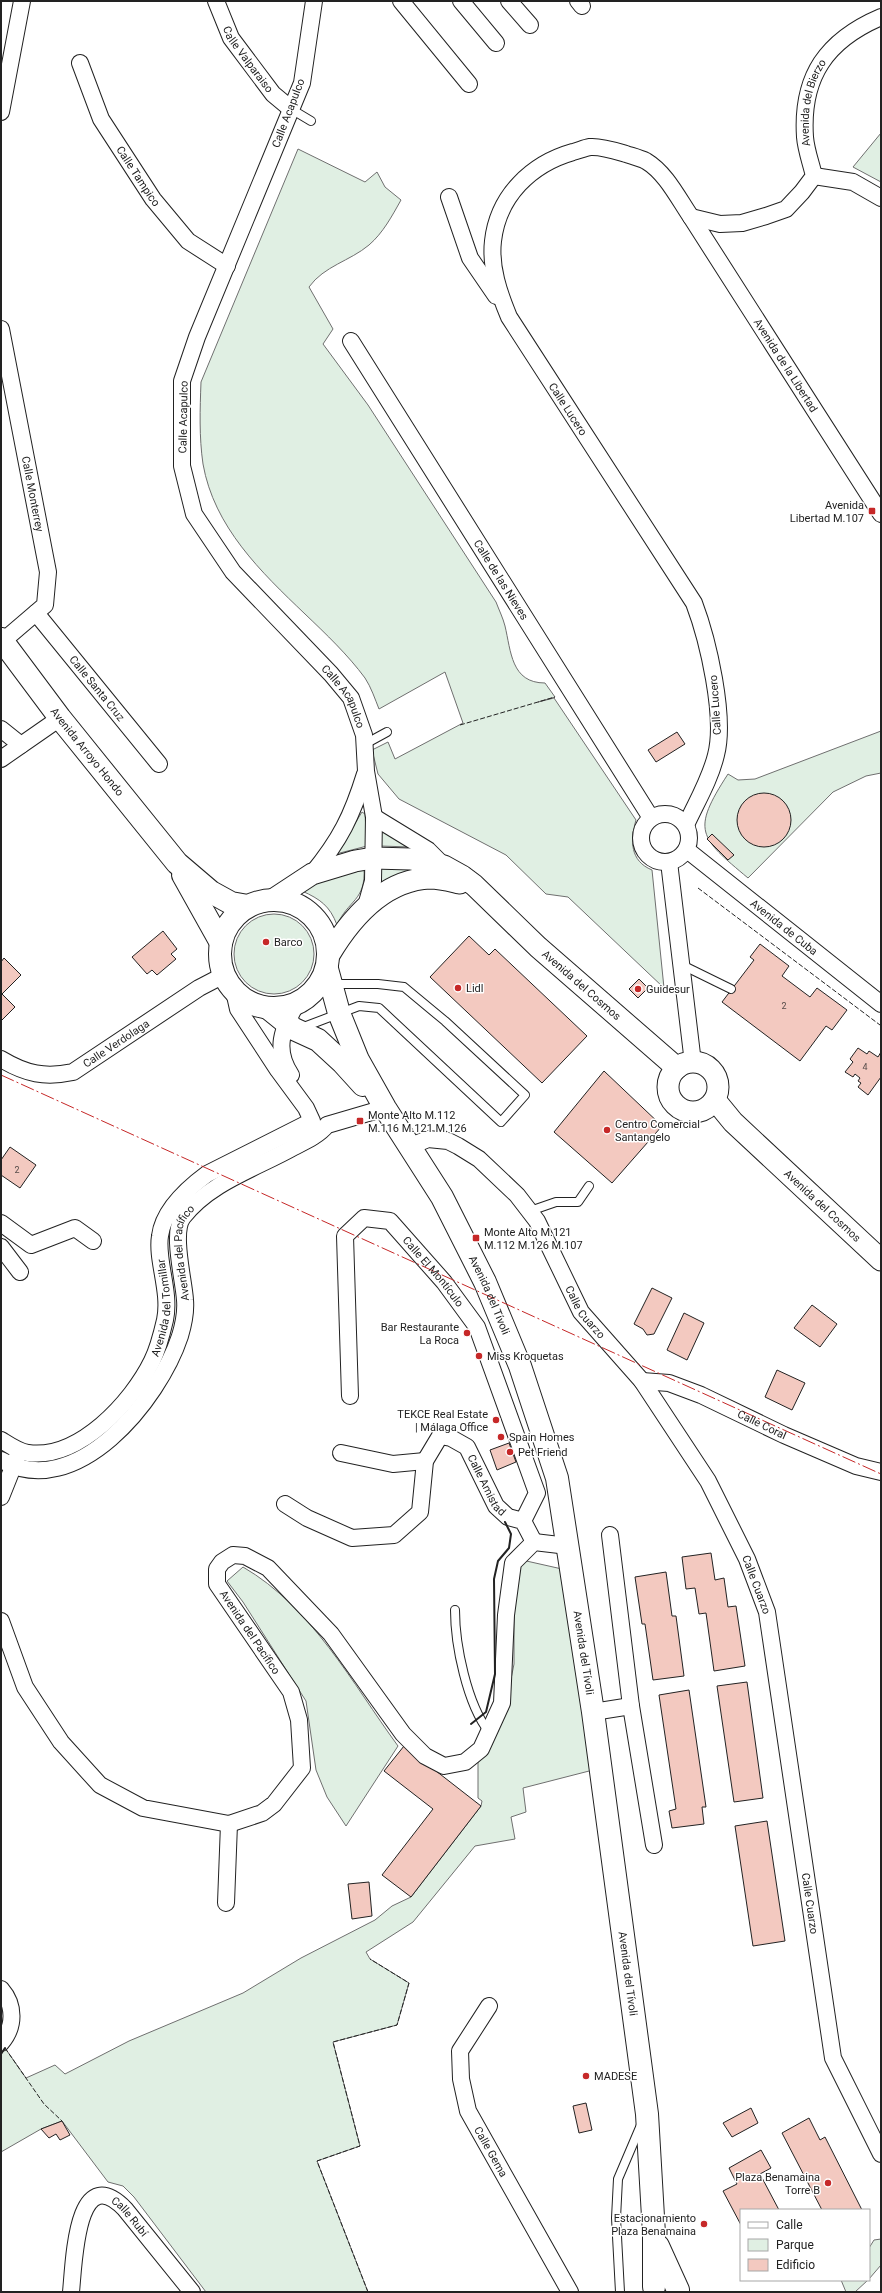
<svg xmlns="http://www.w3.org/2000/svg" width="882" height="2293" viewBox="0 0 882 2293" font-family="Roboto,sans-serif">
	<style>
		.green { fill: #e0efe3; stroke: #6f6f6f }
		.building { fill: #f3c9c0; stroke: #222 }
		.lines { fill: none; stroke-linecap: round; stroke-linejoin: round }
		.service-casing { stroke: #222; stroke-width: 10 }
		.minor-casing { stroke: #222; stroke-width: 18 }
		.tertiary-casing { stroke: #222; stroke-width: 23 }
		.secondary-casing { stroke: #222; stroke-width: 24 }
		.service { stroke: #fff; stroke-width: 8 }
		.minor { stroke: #fff; stroke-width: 16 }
		.tertiary { stroke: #fff; stroke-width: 21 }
		.secondary { stroke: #fff; stroke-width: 22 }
		.fence { stroke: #222; stroke-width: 1; stroke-dasharray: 5 2; stroke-linecap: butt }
		.wall { stroke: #222; stroke-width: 2 }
		.power { stroke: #c62828; stroke-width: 1; stroke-dasharray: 14 3 2 3; stroke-linecap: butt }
		.poi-dot { fill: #c62828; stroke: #fff; stroke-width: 1.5 }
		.labels { text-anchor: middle; stroke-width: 3; stroke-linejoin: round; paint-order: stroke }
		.number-label { font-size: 9px; fill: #564c4a }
		.street-label { font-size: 11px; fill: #222; stroke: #fff }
		.poi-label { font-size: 11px; fill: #222; stroke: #fff; text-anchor: start }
	</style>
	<rect width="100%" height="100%" fill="#fff"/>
	<g class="green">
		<path d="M 881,133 L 881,182 L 853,167 Z"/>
		<path d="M 298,149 L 365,182 L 377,172 L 385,187 L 401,200 C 392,216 383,233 369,245 C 350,261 324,266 309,287 L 333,329 L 323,344 L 368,405 L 496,602 C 499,610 503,618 505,626 C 511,651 511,683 545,683 L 555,697 L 538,702 L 554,698 L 636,820 C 630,841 630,861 652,870 L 664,988 L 568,897 L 546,894 L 506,855 L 399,799 L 378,774 L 372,750 L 388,742 L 395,759 L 463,723 L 445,672 L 379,709 C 375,699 371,687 365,678 C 348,655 326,634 305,614 C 261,572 214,527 203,464 C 199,437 200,409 201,382 Z"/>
		<path d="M 881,731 L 881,773 L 866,776 L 833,792 L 748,878 C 699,837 691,831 728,774 L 738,780 L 755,779 Z"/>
		<path d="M 362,812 L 365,814 L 367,846 L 336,854 Z"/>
		<path d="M 380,825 L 411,847 L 380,846 Z"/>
		<path d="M 388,866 L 419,870 L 379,888 L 380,867 Z"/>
		<path d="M 364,868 C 366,901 348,900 337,925 C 330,906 320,899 302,891 L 327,879 Z"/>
		<circle cx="274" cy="954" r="40"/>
		<path d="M 522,1560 L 562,1569 L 593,1770 L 523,1788 L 526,1812 L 511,1817 L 515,1839 L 475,1846 L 413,1922 L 366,1952 L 370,1959 L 409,1983 L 397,2025 L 333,2042 L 360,2146 L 317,2161 L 368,2292 L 206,2292 L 134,2197 L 123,2186 L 108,2182 L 62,2121 L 41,2129 L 1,2152 L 1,2054 L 5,2048 L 26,2078 L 55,2065 L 65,2074 L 129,2041 L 243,1993 L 301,1958 L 375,1920 L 392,1906 L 411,1897 L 481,1806 L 482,1801 L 478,1798 L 478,1761 L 505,1709 L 514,1664 L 514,1609 L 517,1565 Z"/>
		<path d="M 243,1567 C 312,1607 352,1683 398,1746 L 346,1826 L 327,1797 L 316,1770 L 306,1701 L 243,1602 L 227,1581 Z"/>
		<path d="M 881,2239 L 881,2265 L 869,2279 L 869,2248 L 874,2240 Z"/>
		<path d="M 841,2280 L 868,2280 L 855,2292 L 846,2292 Z"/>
	</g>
	<g class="building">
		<path d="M 677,732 L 685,744 L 656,762 L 648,750 Z"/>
		<circle cx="764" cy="820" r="27"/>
		<path d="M 712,834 L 734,855 L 728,860 L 707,839 Z"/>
		<path d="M 163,931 L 177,949 L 171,954 L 176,959 L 157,975 L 152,970 L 147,974 L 132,957 Z"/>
		<path d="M 469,936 L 489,955 L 495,949 L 587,1036 L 542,1083 L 430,977 Z"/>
		<path d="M 760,944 L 789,966 L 782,976 L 810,997 L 817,988 L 847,1010 L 832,1030 L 826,1026 L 800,1061 L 722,1002 L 754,960 L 750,957 Z"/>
		<path d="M 4,958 L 21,975 L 2,994 L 15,1007 L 1,1021 L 1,962 Z"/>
		<path d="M 639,979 L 648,988 L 638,998 L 629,989 Z"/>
		<path d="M 858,1048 L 867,1054 L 869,1051 L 878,1057 L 881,1052 L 881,1077 L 868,1095 L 858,1087 L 861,1083 L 858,1081 L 860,1078 L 855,1074 L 853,1077 L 845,1072 L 853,1062 L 850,1059 Z"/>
		<path d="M 604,1071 L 662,1126 L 612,1183 L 554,1132 Z"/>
		<path d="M 10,1147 L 36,1165 L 20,1188 L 1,1175 L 1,1160 Z"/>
		<path d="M 652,1288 L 672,1298 L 654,1334 L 647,1335 L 643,1329 L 634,1324 Z"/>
		<path d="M 812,1305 L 837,1324 L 820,1347 L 794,1328 Z"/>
		<path d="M 684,1313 L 704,1323 L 687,1360 L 667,1350 Z"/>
		<path d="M 777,1370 L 805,1383 L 792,1410 L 765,1397 Z"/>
		<path d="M 509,1443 L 516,1462 L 497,1470 L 490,1450 Z"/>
		<path d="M 711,1553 L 715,1580 L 724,1578 L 728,1607 L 736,1606 L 745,1666 L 714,1671 L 706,1613 L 699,1614 L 695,1588 L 686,1589 L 682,1557 Z"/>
		<path d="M 666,1572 L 672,1616 L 676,1616 L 684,1676 L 653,1680 L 645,1624 L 642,1624 L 635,1577 Z"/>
		<path d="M 747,1682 L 763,1798 L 734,1802 L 717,1686 Z"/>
		<path d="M 689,1690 L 706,1807 L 702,1807 L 704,1824 L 672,1828 L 669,1811 L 676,1809 L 659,1695 Z"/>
		<path d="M 404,1746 L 481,1806 L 411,1897 L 382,1875 L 433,1809 L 384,1771 Z"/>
		<path d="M 767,1821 L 785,1941 L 753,1946 L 735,1826 Z"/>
		<path d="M 369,1882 L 372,1916 L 352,1919 L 348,1884 Z"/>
		<path d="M 586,2103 L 592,2130 L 579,2133 L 573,2106 Z"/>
		<path d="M 751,2108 L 758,2123 L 732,2137 L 723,2123 Z"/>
		<path d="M 809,2118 L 820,2140 L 825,2137 L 862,2210 L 822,2210 L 782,2133 Z"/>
		<path d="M 62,2121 L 70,2135 L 60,2140 L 56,2134 L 49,2138 L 41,2129 Z"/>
		<path d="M 761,2150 L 771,2168 L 760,2174 L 779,2210 L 741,2210 L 741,2225 L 723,2191 L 737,2184 L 729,2168 Z"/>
	</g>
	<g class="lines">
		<defs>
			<g id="service">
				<path d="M 291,109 L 311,121"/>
				<path d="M 365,744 L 387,732"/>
				<path d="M 680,964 L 731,989"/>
				<path d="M 301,1028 L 359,1006 L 379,1008 L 501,1122 L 525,1095 L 445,1021 L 404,987 L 378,984 L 333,984"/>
				<path d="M 530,1211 L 556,1202 L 578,1202 L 589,1186"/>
				<path d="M 455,1610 C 455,1645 467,1704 489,1732"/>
				<path d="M 620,2292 L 616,2218 L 618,2179 L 641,2125"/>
			</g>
			<g id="minor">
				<path id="s1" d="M 216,1 L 231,38 L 273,94 L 291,109"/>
				<path id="s2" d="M 314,1 L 302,83 L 197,337 L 182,381 L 182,466 L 194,514 L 233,572 L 331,674 L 351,698 L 364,735 L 366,771 L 374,817 L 373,881 L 366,906"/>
				<path d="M 401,1 L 469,84"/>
				<path d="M 461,1 L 496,43"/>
				<path d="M 509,1 L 530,25"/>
				<path d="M 578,1 L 582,6"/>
				<path id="s3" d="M 80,63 L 101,119 L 153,199 L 188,241 L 227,266"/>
				<path d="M 1,112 L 22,1"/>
				<path d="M 814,176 L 853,182 L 881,198"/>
				<path d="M 449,197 L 470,258 L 496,296"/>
				<path id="s4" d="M 691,217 L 720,224 L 742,223 L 766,216 L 786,209 L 802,192 L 814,176 C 811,163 806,150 805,137 C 801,76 827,40 881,17"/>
				<path id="s5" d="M 1,329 L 48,572 L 45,605 L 3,641"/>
				<path id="s6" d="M 351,341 L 651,818"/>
				<path id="s7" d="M 36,613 L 159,764"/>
				<path d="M 1,729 L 21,745"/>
				<path d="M 1,759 L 60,718"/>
				<circle cx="665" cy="838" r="24"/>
				<path d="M 374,817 L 428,850 L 444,866"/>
				<path id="s8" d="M 686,825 C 696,803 710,780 716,755 C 726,717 708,640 694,603 L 509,317 C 499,293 490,267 493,241 C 498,196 531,164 573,152 C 578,151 584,148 590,147 C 601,146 616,151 626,154 C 632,156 640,158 646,161 C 666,173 678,198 691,217 L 881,514"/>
				<path id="s9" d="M 687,850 L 881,1004"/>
				<path d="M 669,862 L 693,1063"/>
				<path d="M 312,874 C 340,840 352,816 365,774"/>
				<path id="s10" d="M 1,1059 C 26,1074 45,1078 73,1072 L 199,988 L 224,975"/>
				<path d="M 291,1075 C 274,1050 282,1029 296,1005"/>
				<path id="s11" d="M 411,1146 L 428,1139 L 448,1141 L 458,1146 L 479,1159 L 517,1195 L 537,1221 L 581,1312 L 642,1381 L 708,1481 L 747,1559 L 767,1612 L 833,2058 L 881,2154"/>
				<path d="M 1,1223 L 31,1245 L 75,1228 L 93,1241"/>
				<path d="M 1,1247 L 20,1272"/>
				<path id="s12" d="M 642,1381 L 669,1383 L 701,1395 L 784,1435 L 856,1466 L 881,1472"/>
				<path id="s13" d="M 350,1396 L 345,1236 L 364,1218 L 390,1221 L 444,1282 L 477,1327 L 537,1493 L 523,1521"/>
				<path id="s14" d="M 1,1440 C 9,1445 19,1452 28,1453 C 79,1460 132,1402 152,1361 C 158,1349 162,1333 165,1320 C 171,1292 156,1260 160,1236 C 163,1211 188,1188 207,1174 L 312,1121 L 306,1108 L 278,1070 L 238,1009 L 234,991"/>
				<path d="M 341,1453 L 393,1464 L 425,1461"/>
				<path id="s15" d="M 1,1460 C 76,1503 159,1400 180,1336 C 183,1326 186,1311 185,1300 C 184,1281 171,1232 183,1217 C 210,1182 257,1168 294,1147 C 306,1141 319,1135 327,1125 L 385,1108"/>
				<path d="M 1,1497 L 17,1457"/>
				<path id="s16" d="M 285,1504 L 307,1518 L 352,1538 L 394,1535 L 420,1512 L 425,1461 L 440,1436 L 451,1438 L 467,1447 L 496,1506 L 508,1517 L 523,1521 L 534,1542"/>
				<path d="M 1,1621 L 25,1687 L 61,1742 L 100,1785 L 143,1808 L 229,1824 L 262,1813 L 274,1804 L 302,1768 L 299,1720 L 291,1692 L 217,1584 L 217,1569 L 222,1562 L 233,1555 L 245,1556 L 268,1568 L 331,1634 L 403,1734 L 425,1756 L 444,1766 L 465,1762 L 481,1749 L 502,1703 L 506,1615 L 513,1563 L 534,1542 L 568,1546"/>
				<path d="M 631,1706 L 654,1845"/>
				<path d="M 593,1712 L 631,1706 L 610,1535"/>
				<path d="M 226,1903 L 229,1824"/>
				<path d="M 1,1989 C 15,2005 15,2027 1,2043"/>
				<path id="s17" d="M 489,2006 L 460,2051 L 461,2079 L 468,2111 L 570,2292"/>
				<path id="s18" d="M 71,2292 C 74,2263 76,2159 125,2209 L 192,2292"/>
			</g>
			<g id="tertiary">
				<path id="s19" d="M 274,899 L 312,874 L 355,861 L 373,858 L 411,859 L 444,866 L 462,876 L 474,885 L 538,947 L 677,1068"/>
				<path d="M 329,955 C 351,918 384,880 430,878 C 440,878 451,881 460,883"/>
				<circle cx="693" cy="1087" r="25"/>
				<path id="s20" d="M 715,1100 L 733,1122 L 881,1260"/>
			</g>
			<g id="secondary">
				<path id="s21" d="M 1,639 L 60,718 L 177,863 L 211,892 L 231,903 L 248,906"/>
				<path d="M 183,875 L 221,943"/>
				<circle cx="274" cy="954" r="54"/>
				<path id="s22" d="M 327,969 L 339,1013 L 358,1060 L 385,1108 L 442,1197 L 485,1282 L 520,1366 L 557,1478 L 593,1712 L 647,2114 L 654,2234 L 654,2287"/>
				<path d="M 268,1008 L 294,1029 L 318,1040 L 343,1063 L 363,1085"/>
				<path d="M 658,2246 L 678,2290"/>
			</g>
		</defs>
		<use href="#service" class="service-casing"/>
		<use href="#minor" class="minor-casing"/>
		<use href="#tertiary" class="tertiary-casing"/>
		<use href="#secondary" class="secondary-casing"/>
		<use href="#service" class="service"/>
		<use href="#minor" class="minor"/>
		<use href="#tertiary" class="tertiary"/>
		<use href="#secondary" class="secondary"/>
		<g class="fence">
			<path d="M 460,725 L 555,697"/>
			<path d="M 698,888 L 880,1025"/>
			<path d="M 5,2048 L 44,2104 L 62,2121"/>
			<path d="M 368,2292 L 317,2161 L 360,2146 L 333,2042 L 397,2025 L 409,1983 L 370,1959"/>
		</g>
		<g class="wall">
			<path d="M 471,1724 L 486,1712 L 495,1674 L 494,1579 L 498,1561 L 509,1548 L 511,1534 L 505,1522"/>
			<path d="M 1,2054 L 5,2048"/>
		</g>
		<path class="power" d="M 1,1075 L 881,1474"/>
	</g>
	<g class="poi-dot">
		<rect x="868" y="507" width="8" height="8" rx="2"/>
		<circle cx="266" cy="942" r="4"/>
		<circle cx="458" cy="988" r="4"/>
		<circle cx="638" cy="989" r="4"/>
		<rect x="356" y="1117" width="8" height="8" rx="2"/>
		<circle cx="607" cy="1130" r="4"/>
		<rect x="472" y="1234" width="8" height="8" rx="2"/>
		<circle cx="467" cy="1333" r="4"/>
		<circle cx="479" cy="1356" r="4"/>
		<circle cx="496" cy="1420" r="4"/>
		<circle cx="501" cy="1437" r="4"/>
		<circle cx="510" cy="1452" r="4"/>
		<circle cx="586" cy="2076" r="4"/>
		<circle cx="828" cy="2183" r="4"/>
		<circle cx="704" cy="2224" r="4"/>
	</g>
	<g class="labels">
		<g class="number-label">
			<text x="784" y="1009">2</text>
			<text x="865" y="1070">4</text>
			<text x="17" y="1173">2</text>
		</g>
		<g class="street-label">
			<text dy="4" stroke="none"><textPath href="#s1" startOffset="67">Calle Valparaiso</textPath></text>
			<text dy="4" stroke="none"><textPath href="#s4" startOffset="217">Avenida del Bierzo</textPath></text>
			<text transform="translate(288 113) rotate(-69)" y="4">Calle Acapulco</text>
			<text dy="4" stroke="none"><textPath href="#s3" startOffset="128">Calle Tampico</textPath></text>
			<text dy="4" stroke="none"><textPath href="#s8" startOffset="1102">Avenida de la Libertad</textPath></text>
			<text transform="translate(568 409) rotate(57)" y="4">Calle Lucero</text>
			<text transform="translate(183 417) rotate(-89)" y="4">Calle Acapulco</text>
			<text dy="4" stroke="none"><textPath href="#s5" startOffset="168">Calle Monterrey</textPath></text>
			<text dy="4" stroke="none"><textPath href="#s6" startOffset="282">Calle de las Nieves</textPath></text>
			<text dy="4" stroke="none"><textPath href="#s7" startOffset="97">Calle Santa Cruz</textPath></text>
			<text dy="4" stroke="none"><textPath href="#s2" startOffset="776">Calle Acapulco</textPath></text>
			<text transform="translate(715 705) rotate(-94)" y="4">Calle Lucero</text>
			<text dy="4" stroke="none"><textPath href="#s21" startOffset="142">Avenida Arroyo Hondo</textPath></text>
			<text dy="4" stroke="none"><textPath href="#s9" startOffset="124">Avenida de Cuba</textPath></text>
			<text dy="4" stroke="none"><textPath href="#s19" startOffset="363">Avenida del Cosmos</textPath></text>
			<text dy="4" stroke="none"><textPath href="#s10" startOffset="127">Calle Verdolaga</textPath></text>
			<text dy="4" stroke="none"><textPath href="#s20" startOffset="151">Avenida del Cosmos</textPath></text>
			<text dy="4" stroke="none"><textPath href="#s15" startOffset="330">Avenida del Pacífico</textPath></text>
			<text dy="4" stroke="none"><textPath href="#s13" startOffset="279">Calle El Montículo</textPath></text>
			<text dy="4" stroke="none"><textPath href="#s22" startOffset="366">Avenida del Tívoli</textPath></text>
			<text dy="4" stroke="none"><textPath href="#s14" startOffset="248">Avenida del Tomillar</textPath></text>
			<text dy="4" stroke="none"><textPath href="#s11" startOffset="263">Calle Cuarzo</textPath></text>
			<text dy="4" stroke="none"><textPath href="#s12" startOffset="129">Calle Coral</textPath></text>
			<text dy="4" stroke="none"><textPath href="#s16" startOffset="305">Calle Amistad</textPath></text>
			<text dy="4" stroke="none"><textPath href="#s11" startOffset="587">Calle Cuarzo</textPath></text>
			<text transform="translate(250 1632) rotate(56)" y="4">Avenida del Pacífico</text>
			<text dy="4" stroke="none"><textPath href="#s22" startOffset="738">Avenida del Tívoli</textPath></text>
			<text dy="4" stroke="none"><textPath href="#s11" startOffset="911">Calle Cuarzo</textPath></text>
			<text dy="4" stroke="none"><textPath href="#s22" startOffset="1062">Avenida del Tívoli</textPath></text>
			<text dy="4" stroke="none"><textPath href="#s17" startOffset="161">Calle Gema</textPath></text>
			<text dy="4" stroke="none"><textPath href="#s18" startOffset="143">Calle Rubí</textPath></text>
		</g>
		<g class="poi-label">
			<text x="864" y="509" text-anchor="end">Avenida<tspan x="864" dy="13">Libertad M.107</tspan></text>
			<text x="274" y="946">Barco</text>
			<text x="466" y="992">Lidl</text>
			<text x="646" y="993">Guidesur</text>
			<text x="368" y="1119">Monte Alto M.112<tspan x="368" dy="13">M.116 M.121 M.126</tspan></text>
			<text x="615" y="1128">Centro Comercial<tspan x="615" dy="13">Santangelo</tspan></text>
			<text x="484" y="1236">Monte Alto M.121<tspan x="484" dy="13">M.112 M.126 M.107</tspan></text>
			<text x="459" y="1331" text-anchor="end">Bar Restaurante<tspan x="459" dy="13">La Roca</tspan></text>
			<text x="487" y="1360">Miss Kroquetas</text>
			<text x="488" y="1418" text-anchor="end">TEKCE Real Estate<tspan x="488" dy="13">| Málaga Office</tspan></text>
			<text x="509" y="1441">Spain Homes</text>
			<text x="518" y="1456">Pet Friend</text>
			<text x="594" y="2080">MADESE</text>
			<text x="820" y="2181" text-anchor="end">Plaza Benamaina<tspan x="820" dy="13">Torre B</tspan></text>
			<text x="696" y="2222" text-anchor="end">Estacionamiento<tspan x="696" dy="13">Plaza Benamaina</tspan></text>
		</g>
	</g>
	<rect width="882" height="2293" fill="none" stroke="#222222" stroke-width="4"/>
	<rect x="740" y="2209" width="130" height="72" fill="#ffffff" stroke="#a7a7a7"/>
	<rect x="748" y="2222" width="20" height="6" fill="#ffffff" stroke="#a7a7a7"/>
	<text x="776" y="2229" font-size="12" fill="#222222">Calle</text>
	<rect x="748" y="2239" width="20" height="12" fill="#e0efe3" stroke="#a7a7a7"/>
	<text x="776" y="2249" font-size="12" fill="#222222">Parque</text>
	<rect x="748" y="2259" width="20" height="12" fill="#f3c9c0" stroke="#a7a7a7"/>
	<text x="776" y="2269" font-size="12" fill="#222222">Edificio</text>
</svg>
